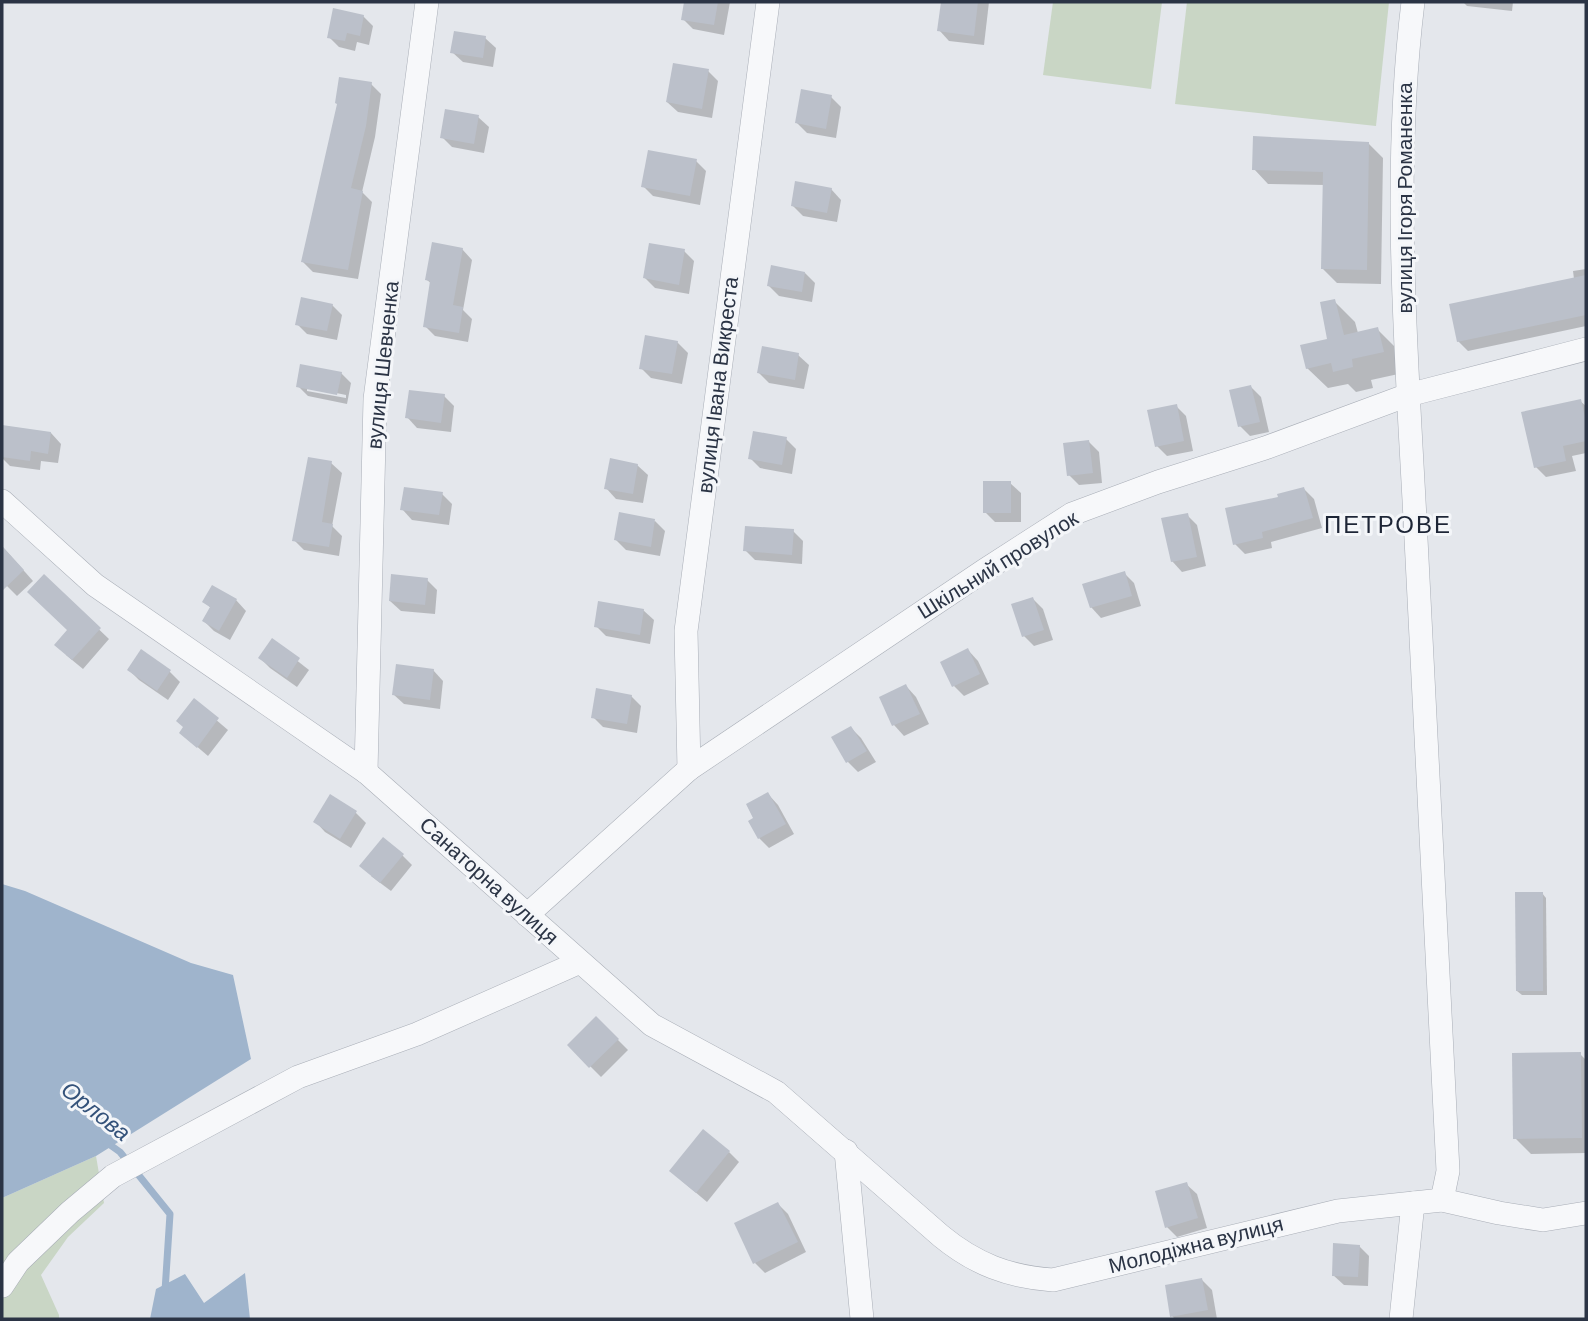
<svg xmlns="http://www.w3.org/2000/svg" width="1588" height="1321" viewBox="0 0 1588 1321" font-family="Barlow,sans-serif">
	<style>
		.green { fill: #c9d6c5 }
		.water { fill: #9fb4cc }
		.shadow { fill: #0003; fill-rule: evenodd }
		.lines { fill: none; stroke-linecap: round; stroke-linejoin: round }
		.stream { stroke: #9fb4cc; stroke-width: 7 }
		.building { fill: #bbc0ca }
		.street-casing { stroke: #a9aeb7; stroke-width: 24 }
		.street { stroke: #f7f8fa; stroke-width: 23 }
		.labels { text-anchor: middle; stroke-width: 6; stroke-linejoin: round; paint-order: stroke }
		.street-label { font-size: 21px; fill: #2b3445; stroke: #f4f6f9 }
		.water-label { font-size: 23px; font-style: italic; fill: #34527a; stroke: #f4f6f9 }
		.quarter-label { font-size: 24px; letter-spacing: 2px; fill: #1d2536; stroke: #f4f6f9 }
	</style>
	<rect width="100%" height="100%" fill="#e4e7ec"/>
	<g class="green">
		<path d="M 1053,2 L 1162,2 L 1151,89 L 1043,75 Z"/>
		<path d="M 1187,2 L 1389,2 L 1376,126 L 1175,104 Z"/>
		<path d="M 96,1156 L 104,1203 L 68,1237 L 41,1275 L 59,1315 L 59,1319 L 2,1319 L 2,1198 Z"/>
	</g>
	<g class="water">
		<path d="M 2,884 L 25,891 L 191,963 L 233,975 L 251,1059 L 96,1156 L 2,1198 Z"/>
		<path d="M 245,1273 L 250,1319 L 150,1319 L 156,1289 L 185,1274 L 204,1303 Z"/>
	</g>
	<g class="shadow">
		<path d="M 686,2 L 730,2 L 724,35 L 693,29 L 683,19 Z"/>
		<path d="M 942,2 L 989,2 L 984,45 L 949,41 L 939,30 Z"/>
		<path d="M 1463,2 L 1513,2 L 1512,11 L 1467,6 Z"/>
		<path d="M 363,16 L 373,26 L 369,45 L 357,42 L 355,51 L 339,47 L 329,37 Z"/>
		<path d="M 485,38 L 496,48 L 493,67 L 463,62 L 452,52 Z"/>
		<path d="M 708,71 L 718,81 L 712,118 L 678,112 L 667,102 Z"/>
		<path d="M 371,84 L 381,94 L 375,137 L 362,192 L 372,202 L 358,279 L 313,272 L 303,262 Z"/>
		<path d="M 831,97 L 841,107 L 836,138 L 807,133 L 797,123 Z"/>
		<path d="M 478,117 L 489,127 L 484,153 L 452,147 L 442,137 Z"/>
		<path d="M 1369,144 L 1383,158 L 1381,284 L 1337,283 L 1323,269 L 1325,185 L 1268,184 L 1254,169 Z"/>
		<path d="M 696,161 L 706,171 L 700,205 L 653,196 L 643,186 Z"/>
		<path d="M 831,189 L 841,200 L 837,222 L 803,216 L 793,206 Z"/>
		<path d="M 462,249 L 472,260 L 463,310 L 472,319 L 468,342 L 435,336 L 425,326 L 432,284 L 427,280 Z"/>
		<path d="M 684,251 L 694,261 L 689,294 L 655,288 L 645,278 Z"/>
		<path d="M 1586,269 L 1586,326 L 1468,351 L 1458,341 L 1574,279 L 1573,271 Z"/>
		<path d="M 805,273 L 815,283 L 812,302 L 779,296 L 769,286 Z"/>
		<path d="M 1334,301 L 1355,322 L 1358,333 L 1377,329 L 1398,350 L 1403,373 L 1371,380 L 1373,388 L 1356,392 L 1348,384 L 1328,388 L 1307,368 L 1329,341 Z"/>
		<path d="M 332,305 L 342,315 L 337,340 L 307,334 L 297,324 Z"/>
		<path d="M 677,342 L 688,353 L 682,384 L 651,378 L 641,368 Z"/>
		<path d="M 798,355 L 809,365 L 804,389 L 769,383 L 759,373 Z"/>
		<path d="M 341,373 L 351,383 L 347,404 L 308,396 L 298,386 ZM 307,387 L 346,395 L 346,398 L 307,391 Z"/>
		<path d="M 1251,387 L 1261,397 L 1269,432 L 1250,436 L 1240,426 Z"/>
		<path d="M 444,396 L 454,406 L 451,432 L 417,428 L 407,417 Z"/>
		<path d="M 1580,401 L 1586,406 L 1586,453 L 1572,456 L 1576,471 L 1546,477 L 1536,467 Z"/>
		<path d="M 1176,406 L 1186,416 L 1193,451 L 1167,456 L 1157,446 Z"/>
		<path d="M 4,427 L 51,433 L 61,444 L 58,463 L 41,461 L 40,470 L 10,466 L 2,458 Z"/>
		<path d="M 786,439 L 796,449 L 792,474 L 760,468 L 750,458 Z"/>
		<path d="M 1089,442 L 1099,452 L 1102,483 L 1079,485 L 1069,475 Z"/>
		<path d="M 331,463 L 342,473 L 332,526 L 342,536 L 339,556 L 304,550 L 294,540 Z"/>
		<path d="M 637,465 L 648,475 L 643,503 L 616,499 L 606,488 Z"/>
		<path d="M 1010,483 L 1021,493 L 1021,522 L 995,522 L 985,512 Z"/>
		<path d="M 1304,489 L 1314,499 L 1322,528 L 1271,542 L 1272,548 L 1245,554 L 1235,544 L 1280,498 Z"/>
		<path d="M 442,494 L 452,504 L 449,525 L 412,520 L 402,509 Z"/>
		<path d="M 1187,515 L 1197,525 L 1206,566 L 1182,572 L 1172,561 Z"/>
		<path d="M 655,521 L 665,531 L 660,556 L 626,550 L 616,540 Z"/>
		<path d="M 793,531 L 803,541 L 802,564 L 755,560 L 745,550 Z"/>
		<path d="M 2,546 L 33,581 L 17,596 L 2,581 Z"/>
		<path d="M 1124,573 L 1134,583 L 1141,606 L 1101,618 L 1091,607 Z"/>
		<path d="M 44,577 L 109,639 L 83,669 L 66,655 L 69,630 Z"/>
		<path d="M 427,580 L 437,590 L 435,614 L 401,611 L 390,601 Z"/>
		<path d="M 1033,599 L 1043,609 L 1053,640 L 1034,646 L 1024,636 Z"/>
		<path d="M 236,600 L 246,611 L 230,640 L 214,631 L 204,621 L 211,608 L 204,602 Z"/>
		<path d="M 643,610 L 654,620 L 650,644 L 606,636 L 596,626 Z"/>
		<path d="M 272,641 L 309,670 L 297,687 L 270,668 L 260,658 Z"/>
		<path d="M 968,650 L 978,661 L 989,684 L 964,696 L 954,686 Z"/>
		<path d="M 142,652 L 170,672 L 180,682 L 168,700 L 139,680 L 129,670 Z"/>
		<path d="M 433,670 L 443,681 L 440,709 L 404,704 L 393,694 Z"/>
		<path d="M 906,686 L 916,697 L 929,724 L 904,736 L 894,725 L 881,698 Z"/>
		<path d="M 631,696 L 641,706 L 637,733 L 603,727 L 593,717 Z"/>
		<path d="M 194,701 L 228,730 L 208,756 L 181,733 Z"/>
		<path d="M 851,728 L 861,738 L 876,762 L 858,772 L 848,762 L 834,738 Z"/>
		<path d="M 768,794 L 778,805 L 794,834 L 769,848 L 759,838 L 756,818 Z"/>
		<path d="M 331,797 L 356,813 L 366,823 L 351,848 L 325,832 L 315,821 Z"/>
		<path d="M 402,855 L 412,865 L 391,891 L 371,876 Z"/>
		<path d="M 1542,893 L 1546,898 L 1547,995 L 1522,995 L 1517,991 Z"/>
		<path d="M 596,1018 L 628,1050 L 601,1077 L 569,1045 Z"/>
		<path d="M 1580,1054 L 1586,1060 L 1586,1153 L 1531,1154 L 1515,1138 Z"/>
		<path d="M 729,1152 L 739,1162 L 707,1202 L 682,1181 Z"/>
		<path d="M 1186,1184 L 1197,1194 L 1207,1228 L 1177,1237 L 1167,1227 Z"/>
		<path d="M 778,1204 L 788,1214 L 806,1252 L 765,1273 L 755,1263 Z"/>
		<path d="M 1359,1246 L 1369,1256 L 1368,1286 L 1344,1285 L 1333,1275 Z"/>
		<path d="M 1202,1280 L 1212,1290 L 1217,1319 L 1175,1319 L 1172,1316 Z"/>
	</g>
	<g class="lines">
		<path class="stream" d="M 106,1142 L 120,1152 L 170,1214 L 165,1291"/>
	</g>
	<g class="building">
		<path d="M 684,2 L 718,2 L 714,25 L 681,20 Z"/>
		<path d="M 941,2 L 978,2 L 974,36 L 937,31 Z"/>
		<path d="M 333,8 L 364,15 L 360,36 L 347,33 L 345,41 L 327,38 Z"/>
		<path d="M 454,31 L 486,36 L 483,58 L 450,53 Z"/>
		<path d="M 673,63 L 709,69 L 702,109 L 666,102 Z"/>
		<path d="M 339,77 L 372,82 L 366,126 L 351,188 L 363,191 L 348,270 L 301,262 L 337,104 L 335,103 Z"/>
		<path d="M 801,89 L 832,95 L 826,129 L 795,123 Z"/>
		<path d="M 445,109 L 479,115 L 474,144 L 440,138 Z"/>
		<path d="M 1253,136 L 1369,142 L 1367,270 L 1321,269 L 1323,172 L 1252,170 Z"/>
		<path d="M 648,150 L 697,159 L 690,196 L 641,187 Z"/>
		<path d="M 795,181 L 832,188 L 827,213 L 791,206 Z"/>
		<path d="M 432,242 L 463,248 L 453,305 L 463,307 L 459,333 L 423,327 L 430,281 L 425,280 Z"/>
		<path d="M 649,243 L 685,249 L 679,285 L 643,278 Z"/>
		<path d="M 771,265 L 805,272 L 802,292 L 767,286 Z"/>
		<path d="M 1586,275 L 1586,315 L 1457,342 L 1449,304 Z"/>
		<path d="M 301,297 L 333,304 L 327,331 L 295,325 Z"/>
		<path d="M 1335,299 L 1344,335 L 1378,327 L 1384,352 L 1352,359 L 1353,367 L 1333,372 L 1331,363 L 1306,369 L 1300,345 L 1327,339 L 1320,302 Z"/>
		<path d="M 645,335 L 678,341 L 672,374 L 639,369 Z"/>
		<path d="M 762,346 L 799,353 L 795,380 L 757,373 Z"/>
		<path d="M 300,364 L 342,372 L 337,395 L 296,387 Z"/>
		<path d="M 1251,385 L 1260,422 L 1238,427 L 1229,390 Z"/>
		<path d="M 409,390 L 445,394 L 441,423 L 405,418 Z"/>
		<path d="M 1581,399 L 1586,422 L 1586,441 L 1563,446 L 1566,461 L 1534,468 L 1521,412 Z"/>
		<path d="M 1177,404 L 1184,441 L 1155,447 L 1147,410 Z"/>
		<path d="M 2,425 L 51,432 L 48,454 L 31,451 L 30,461 L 2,457 Z"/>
		<path d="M 753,431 L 787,437 L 782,465 L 748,459 Z"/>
		<path d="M 1089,440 L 1093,473 L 1067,476 L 1063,443 Z"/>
		<path d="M 308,457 L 332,461 L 322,522 L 333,524 L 329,547 L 292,541 Z"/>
		<path d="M 610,458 L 638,464 L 633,494 L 604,489 Z"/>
		<rect x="983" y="481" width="28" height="32"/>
		<path d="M 404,487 L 443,492 L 439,515 L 400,510 Z"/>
		<path d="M 1304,487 L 1313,518 L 1262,532 L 1263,538 L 1233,545 L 1225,508 L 1278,497 L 1277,494 Z"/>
		<path d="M 619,512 L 655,519 L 651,547 L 614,540 Z"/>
		<path d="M 1188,513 L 1197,557 L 1171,562 L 1161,518 Z"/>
		<path d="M 745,526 L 794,529 L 792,555 L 743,551 Z"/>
		<path d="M 2,546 L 24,570 L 2,591 Z"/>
		<path d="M 1125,571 L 1132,596 L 1090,608 L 1082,584 Z"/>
		<path d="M 44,574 L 101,628 L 72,660 L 54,645 L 67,630 L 27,592 Z"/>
		<path d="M 391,574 L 428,578 L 425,605 L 389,601 Z"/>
		<path d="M 212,585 L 237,599 L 219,631 L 202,621 L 210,607 L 202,602 Z"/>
		<path d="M 1033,597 L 1044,630 L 1022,637 L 1011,604 Z"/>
		<path d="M 598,601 L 644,609 L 640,635 L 594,627 Z"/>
		<path d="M 272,638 L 300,658 L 287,678 L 258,658 Z"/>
		<path d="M 968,648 L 980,674 L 952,687 L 940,662 Z"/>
		<path d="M 141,649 L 171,670 L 157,691 L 127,670 Z"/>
		<path d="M 396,664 L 434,669 L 430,700 L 392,695 Z"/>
		<path d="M 906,684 L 920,714 L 892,726 L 879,697 Z"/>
		<path d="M 596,688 L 632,695 L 627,724 L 591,718 Z"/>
		<path d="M 194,698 L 219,718 L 197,748 L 179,733 L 183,727 L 176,721 Z"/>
		<path d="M 851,726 L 867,751 L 846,763 L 831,737 Z"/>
		<path d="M 768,792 L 786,824 L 758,839 L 748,821 L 753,818 L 746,804 Z"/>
		<path d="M 330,794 L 357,811 L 340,839 L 313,822 Z"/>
		<path d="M 383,837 L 404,854 L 380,883 L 359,866 Z"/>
		<path d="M 1515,892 L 1543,892 L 1543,991 L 1516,991 Z"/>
		<path d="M 596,1016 L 619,1039 L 589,1068 L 567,1045 Z"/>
		<path d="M 1581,1052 L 1582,1138 L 1513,1139 L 1512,1053 Z"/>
		<path d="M 703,1129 L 730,1151 L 696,1193 L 669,1171 Z"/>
		<path d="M 1187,1182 L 1198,1218 L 1165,1228 L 1155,1191 Z"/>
		<path d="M 778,1202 L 798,1242 L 753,1264 L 734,1223 Z"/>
		<path d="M 1333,1243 L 1360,1245 L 1358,1277 L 1332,1276 Z"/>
		<path d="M 1202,1278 L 1208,1310 L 1170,1317 L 1165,1285 Z"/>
	</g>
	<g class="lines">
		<defs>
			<g id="street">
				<path d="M 1413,2 C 1392,173 1406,347 1415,519 C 1426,736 1437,953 1448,1171 L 1442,1200"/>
				<path d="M 2,501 L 95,585 L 366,772 L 652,1025 L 776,1092 L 941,1236 C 975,1264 1009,1277 1053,1280 L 1338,1211 L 1442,1200 L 1499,1213 L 1543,1220 L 1586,1213"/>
				<path d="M 689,769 L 686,631 L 768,2"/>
				<path d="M 366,772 L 375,399 L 427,2"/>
				<path d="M 527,915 L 689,769 L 985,570 L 1072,514 L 1158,482 L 1265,448 L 1408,395 L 1586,349"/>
				<path d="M 846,1151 L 862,1319"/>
				<path d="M 2,1286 L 18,1262 L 70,1212 L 113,1176 L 298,1077 L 417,1034 L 580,962"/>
				<path d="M 1401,1319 L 1413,1203"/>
			</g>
		</defs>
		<use href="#street" class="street-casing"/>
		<use href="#street" class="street"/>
	</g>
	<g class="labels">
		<g class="street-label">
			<text transform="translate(1405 198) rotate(-90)" y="7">вулиця Ігоря Романенка</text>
			<text transform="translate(383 365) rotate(-84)" y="7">вулиця Шевченка</text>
			<text transform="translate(718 385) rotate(-83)" y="7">вулиця Івана Викреста</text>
			<text transform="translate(998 565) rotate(-32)" y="7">Шкільний провулок</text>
			<text transform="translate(489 881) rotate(42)" y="7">Санаторна вулиця</text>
			<text transform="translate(1196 1245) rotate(-14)" y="7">Молодіжна вулиця</text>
		</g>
		<g class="water-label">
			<text transform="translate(96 1111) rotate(38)" y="8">Орлова</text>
		</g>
		<g class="quarter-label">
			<text x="1388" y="533">ПЕТРОВЕ</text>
		</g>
	</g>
	<rect width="1588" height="1321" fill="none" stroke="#2b3445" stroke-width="7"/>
</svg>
